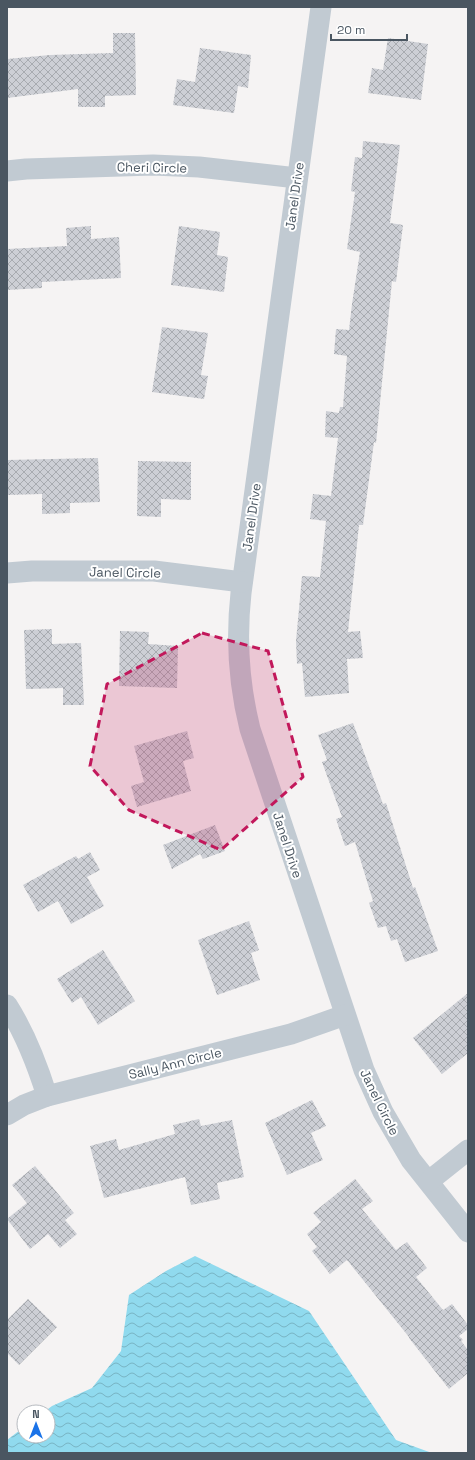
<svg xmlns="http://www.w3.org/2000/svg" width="475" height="1460" viewBox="0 0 475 1460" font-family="'Space Grotesk',sans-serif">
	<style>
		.water { fill: url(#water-waves) }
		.building { fill: url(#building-cross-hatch) }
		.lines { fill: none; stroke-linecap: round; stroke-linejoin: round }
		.minor { stroke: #c1cad2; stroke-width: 21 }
		.marked { fill: #c2185b; fill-opacity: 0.2; stroke: #c2185b; stroke-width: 3; stroke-dasharray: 8 5; stroke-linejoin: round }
		.labels { text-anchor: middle; stroke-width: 4; stroke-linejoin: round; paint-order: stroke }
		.street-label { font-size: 13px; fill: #4a5661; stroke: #fff }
	</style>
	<defs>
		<pattern id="water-waves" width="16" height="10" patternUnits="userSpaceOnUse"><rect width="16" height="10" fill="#90daee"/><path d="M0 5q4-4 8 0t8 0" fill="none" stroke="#78b4c4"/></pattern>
		<pattern id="building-cross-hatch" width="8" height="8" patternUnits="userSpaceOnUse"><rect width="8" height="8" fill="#cdcfd5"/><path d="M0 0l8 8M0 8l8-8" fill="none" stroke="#a8abb0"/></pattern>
	</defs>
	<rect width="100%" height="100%" fill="#f5f3f3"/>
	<path class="water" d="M 195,1256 L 309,1311 L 396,1440 L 432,1453 L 7,1453 L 7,1440 L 24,1427 L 24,1436 L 48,1436 L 48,1412 L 44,1412 L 52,1406 L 92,1388 L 121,1351 L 129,1295 L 166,1271 Z"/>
	<g class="building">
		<path d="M 113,33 L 135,33 L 136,95 L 105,96 L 105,107 L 78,107 L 78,89 L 7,98 L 7,59 L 50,55 L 113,53 Z"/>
		<path d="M 388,38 L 428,44 L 421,100 L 368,93 L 372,68 L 383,70 Z"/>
		<path d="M 200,48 L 251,55 L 248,88 L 238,86 L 234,113 L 173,105 L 177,79 L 195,82 Z"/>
		<path d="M 363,141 L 400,145 L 390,223 L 403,225 L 396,282 L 392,281 L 376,443 L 374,442 L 363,525 L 359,525 L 348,632 L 360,631 L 363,658 L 347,659 L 349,693 L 305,697 L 302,663 L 297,664 L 296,641 L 302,576 L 320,577 L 326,521 L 310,519 L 313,494 L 331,496 L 338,438 L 325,437 L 326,411 L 339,413 L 340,407 L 343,407 L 347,356 L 334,354 L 336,329 L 349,330 L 352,304 L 360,252 L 347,249 L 355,192 L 351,191 L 355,157 L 362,158 Z"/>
		<path d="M 91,226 L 91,239 L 119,237 L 121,278 L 42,282 L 42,288 L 7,290 L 7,249 L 67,246 L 66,228 Z"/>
		<path d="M 179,226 L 220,232 L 217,255 L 228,257 L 224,292 L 171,285 Z"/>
		<path d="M 162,327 L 208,333 L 201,375 L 208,376 L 204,399 L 152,392 Z"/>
		<path d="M 98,458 L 100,502 L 70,503 L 70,513 L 42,514 L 42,494 L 7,495 L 7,460 Z"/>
		<path d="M 138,461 L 191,462 L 191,500 L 161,499 L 161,517 L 137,516 Z"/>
		<path d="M 52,629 L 52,644 L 81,643 L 84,705 L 63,705 L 63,688 L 26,689 L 24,630 Z"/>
		<path d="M 120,631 L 149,632 L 148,644 L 178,646 L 177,688 L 119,686 Z"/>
		<path d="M 353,723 L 383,804 L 386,803 L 413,888 L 415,887 L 438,951 L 405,962 L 397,939 L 391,941 L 386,926 L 378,928 L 369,903 L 373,901 L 355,842 L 345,846 L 336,819 L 342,817 L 322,762 L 327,760 L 318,735 Z"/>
		<path d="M 187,731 L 194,758 L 183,761 L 191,791 L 137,807 L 131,786 L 144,782 L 134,746 Z"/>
		<path d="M 215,825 L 225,851 L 203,859 L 200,854 L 172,869 L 163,845 Z"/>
		<path d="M 90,852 L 100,870 L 87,877 L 104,906 L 71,924 L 58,901 L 38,912 L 23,885 L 76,856 L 78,859 Z"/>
		<path d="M 249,921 L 259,950 L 251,953 L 260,980 L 217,995 L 198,940 Z"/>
		<path d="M 103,950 L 135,1001 L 98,1025 L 81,997 L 72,1003 L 57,979 Z"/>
		<path d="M 468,993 L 468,1053 L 442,1074 L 413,1038 Z"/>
		<path d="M 312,1100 L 326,1126 L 311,1133 L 323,1160 L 287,1175 L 265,1123 Z"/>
		<path d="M 199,1119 L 201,1126 L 232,1120 L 244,1177 L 217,1183 L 220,1199 L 191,1205 L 185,1177 L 104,1198 L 90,1146 L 116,1139 L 119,1150 L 175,1134 L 173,1125 Z"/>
		<path d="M 35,1166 L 74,1213 L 65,1220 L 77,1234 L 60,1248 L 48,1234 L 30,1249 L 7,1219 L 27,1203 L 12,1185 Z"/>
		<path d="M 355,1179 L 373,1201 L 362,1209 L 396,1250 L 407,1242 L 427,1268 L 416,1277 L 443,1310 L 452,1304 L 468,1325 L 468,1329 L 459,1336 L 463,1340 L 461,1341 L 468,1350 L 468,1373 L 449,1389 L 409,1338 L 409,1337 L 347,1260 L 330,1274 L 312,1251 L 317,1247 L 307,1234 L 321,1222 L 313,1213 Z"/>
		<path d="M 28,1299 L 57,1327 L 19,1365 L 7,1353 L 7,1320 Z"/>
	</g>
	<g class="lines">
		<g class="minor">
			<path d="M 321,7 L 241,593 C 236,638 239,685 250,729 L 364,1070 L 383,1112 L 411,1160 L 468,1232"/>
			<path d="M 7,171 L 26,169 L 153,165 L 199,167 L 297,178"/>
			<path d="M 7,573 L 32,571 L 154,571 L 242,582"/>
			<path d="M 7,1005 C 25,1033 37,1064 47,1096"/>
			<path d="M 7,1115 L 24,1105 L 47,1096 L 291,1034 L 345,1015"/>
			<path d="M 429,1181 L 468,1150"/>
		</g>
	</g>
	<path class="marked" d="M 202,633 L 268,651 L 303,777 L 221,850 L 129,810 L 90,766 L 107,684 Z"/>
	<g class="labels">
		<g class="street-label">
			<text transform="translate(152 167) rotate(1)" y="5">Cheri Circle</text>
			<text transform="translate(294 196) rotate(-82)" y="5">Janel Drive</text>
			<text transform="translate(251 517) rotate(-82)" y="5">Janel Drive</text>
			<text transform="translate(125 572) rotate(1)" y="5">Janel Circle</text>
			<text transform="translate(288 845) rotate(72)" y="5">Janel Drive</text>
			<text transform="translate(175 1063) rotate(-14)" y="5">Sally Ann Circle</text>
			<text transform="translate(380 1102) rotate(64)" y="5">Janel Circle</text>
		</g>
	</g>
	<rect width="475" height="1460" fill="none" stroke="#4a5661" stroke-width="16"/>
	<g transform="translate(36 1424)"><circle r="19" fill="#ffffff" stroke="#b7bbc0"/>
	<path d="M0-3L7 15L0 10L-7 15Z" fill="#1a73e8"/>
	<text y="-6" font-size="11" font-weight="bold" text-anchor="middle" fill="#4a5661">N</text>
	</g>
	<path d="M331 34v6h76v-6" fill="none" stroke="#4a5661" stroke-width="2"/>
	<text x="337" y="34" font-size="12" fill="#4a5661" stroke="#ffffff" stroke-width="3" paint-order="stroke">20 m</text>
</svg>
